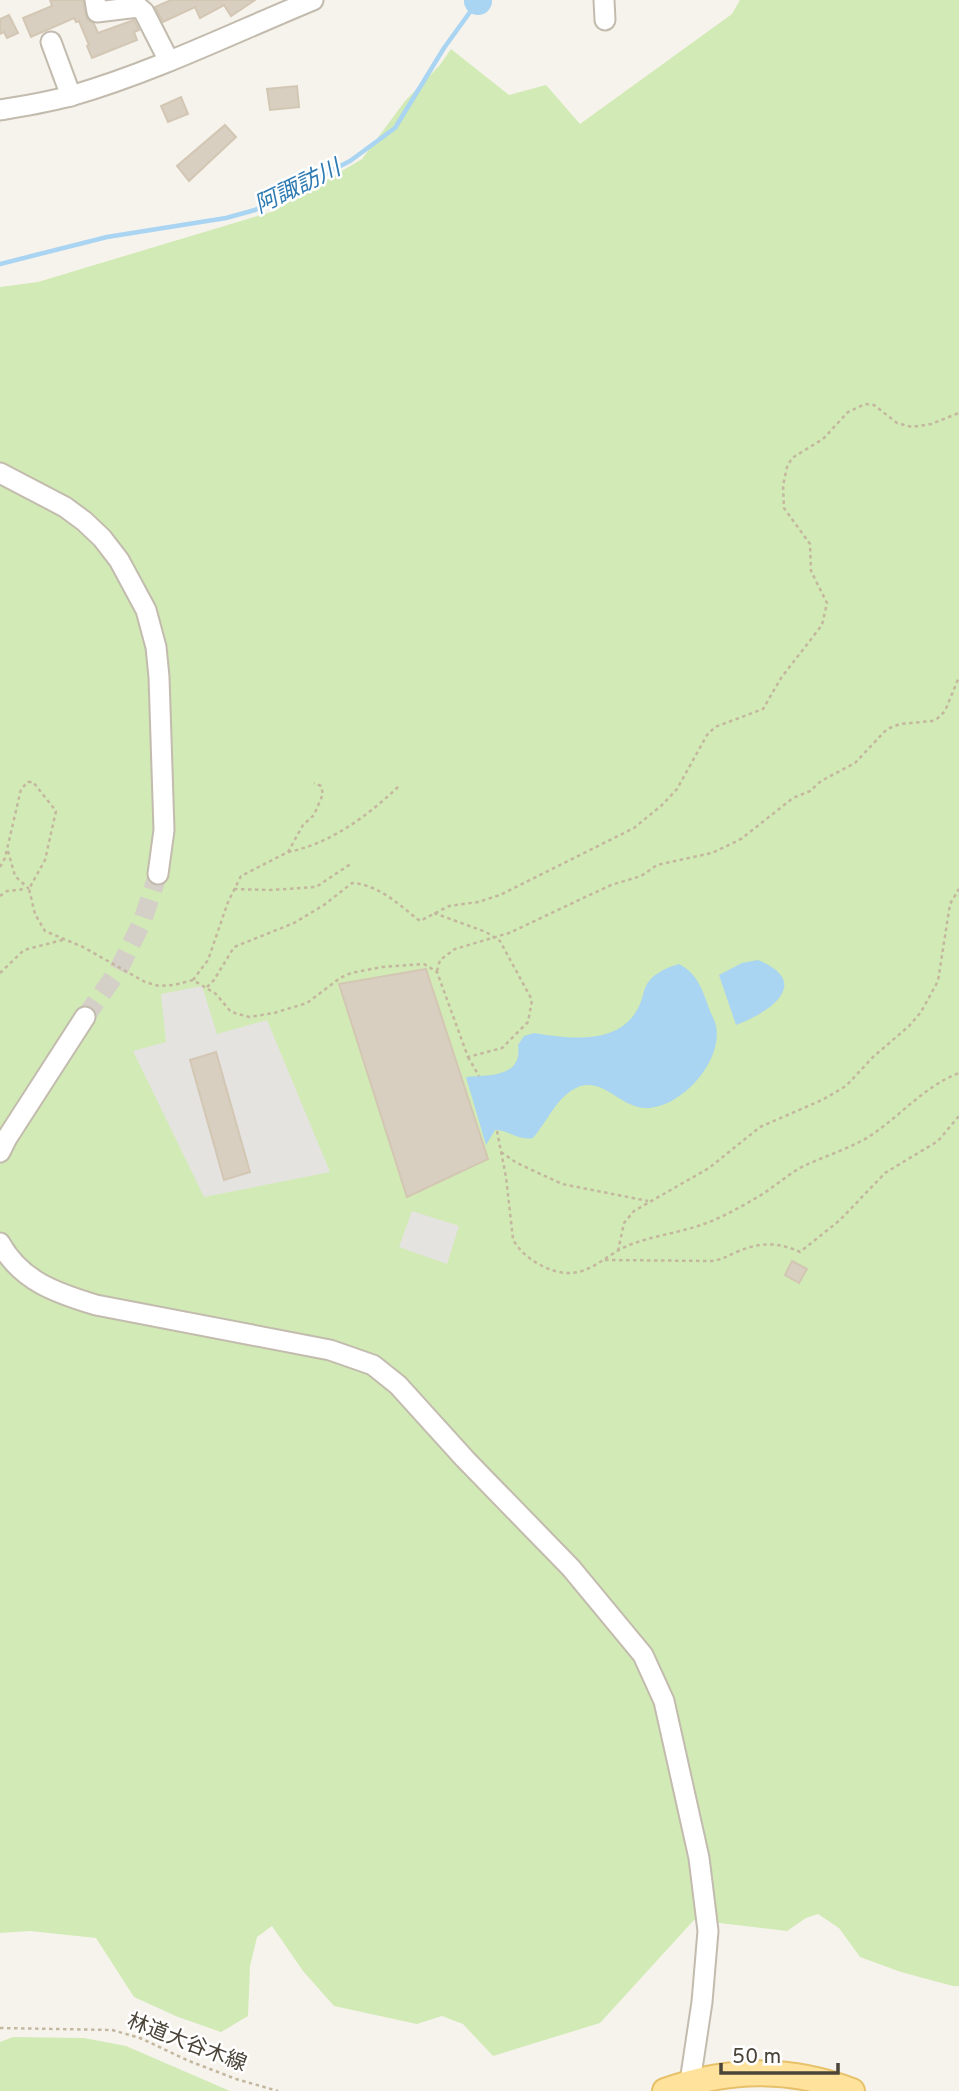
<svg xmlns="http://www.w3.org/2000/svg" width="959" height="2091" viewBox="0 0 959 2091" font-family="Overpass,'Noto Sans JP',sans-serif">
	<style>
		.green { fill: #d2eab5 }
		.parking { fill: #e5e3e0 }
		.water { fill: #a9d4f2 }
		.lines { fill: none; stroke-linecap: round; stroke-linejoin: round }
		.stream { stroke: #a9d4f2; stroke-width: 4.5 }
		.river { stroke: #a9d4f2; stroke-width: 28 }
		.building { fill: #d8cfc1; stroke: #d3c7b4; stroke-width: 2 }
		.minor-tunnel { stroke: #d4d0c8; stroke-width: 19; stroke-dasharray: 19 10; stroke-linecap: butt }
		.minor-casing { stroke: #c2bbae; stroke-width: 23 }
		.major-casing { stroke: #e6c16a; stroke-width: 28 }
		.path { stroke: #c4b79f; stroke-width: 2.5; stroke-dasharray: 3.5 3.5; stroke-linecap: butt }
		.minor { stroke: #fff; stroke-width: 19 }
		.major { stroke: #ffe39c; stroke-width: 24 }
		.labels { text-anchor: middle; stroke-width: 5; stroke-linejoin: round; paint-order: stroke }
		.street-label { font-size: 21px; fill: #4b4439; stroke: #fff }
		.water-label { font-size: 23px; font-style: italic; fill: #2e7ab2; stroke: #fff }
	</style>
	<rect width="100%" height="100%" fill="#f6f3ec"/>
	<g class="green">
		<path d="M 740,0 L 959,0 L 959,1986 L 953,1986 L 901,1972 L 860,1957 L 839,1928 L 818,1914 L 806,1918 L 787,1931 L 694,1920 L 600,2023 L 493,2056 L 463,2024 L 442,2016 L 417,2024 L 334,2006 L 303,1971 L 272,1926 L 257,1937 L 250,1966 L 248,2016 L 221,2032 L 178,2017 L 134,1997 L 96,1938 L 30,1931 L 0,1933 L 0,287 L 38,282 L 274,211 L 362,159 L 405,101 L 440,65 L 451,49 L 509,95 L 546,85 L 580,124 L 732,14 Z"/>
		<path d="M 13,2037 L 84,2038 L 126,2046 L 230,2091 L 0,2091 L 0,2042 Z"/>
	</g>
	<g class="parking">
		<path d="M 202,986 L 217,1034 L 267,1020 L 330,1172 L 204,1197 L 133,1051 L 166,1042 L 161,994 Z"/>
		<path d="M 412,1211 L 459,1226 L 447,1264 L 399,1247 Z"/>
	</g>
	<g class="water">
		<path d="M 758,960 C 814,983 768,1013 736,1025 L 719,975 L 742,963 Z"/>
		<path d="M 679,964 C 698,974 703,991 710,1011 C 712,1016 715,1021 716,1026 C 723,1061 682,1107 647,1108 C 621,1109 604,1077 578,1087 C 557,1096 547,1122 533,1138 C 518,1141 509,1130 495,1130 L 486,1145 L 466,1077 C 488,1075 523,1078 518,1045 L 524,1036 L 534,1033 C 571,1039 622,1046 640,1004 C 642,999 643,994 645,988 C 650,975 665,968 679,964 Z"/>
	</g>
	<g class="lines">
		<path class="stream" d="M 0,264 L 107,237 L 226,218 L 255,210 L 350,161 L 395,128 L 444,48 L 478,1"/>
		<path class="river" d="M 478,1 L 478,0"/>
	</g>
	<g class="building">
		<path d="M 50,0 L 83,0 L 87,19 L 94,24 L 98,33 L 134,20 L 139,30 L 134,32 L 137,40 L 92,58 L 87,46 L 89,45 L 79,21 L 76,22 L 74,18 L 31,37 L 23,18 L 52,6 Z"/>
		<path d="M 171,0 L 255,0 L 231,16 L 224,5 L 200,18 L 195,7 L 163,22 L 155,7 Z"/>
		<path d="M 9,15 L 18,33 L 7,38 L 4,32 L 0,34 L 0,19 Z"/>
		<path d="M 297,86 L 299,107 L 270,110 L 267,89 Z"/>
		<path d="M 181,97 L 188,114 L 168,122 L 161,106 Z"/>
		<path d="M 225,125 L 236,137 L 189,181 L 177,166 Z"/>
		<path d="M 426,969 L 488,1159 L 407,1197 L 339,984 Z"/>
		<path d="M 216,1052 L 250,1172 L 224,1180 L 190,1060 Z"/>
		<path d="M 792,1261 L 807,1269 L 799,1283 L 785,1275 Z"/>
	</g>
	<g class="lines">
		<path class="minor-tunnel" d="M 85,1017 L 118,971 L 142,922 L 158,874"/>
		<defs>
			<g id="minor">
				<path d="M 95,0 L 97,12 L 138,7 L 144,12 L 169,61"/>
				<path d="M 604,0 L 605,20"/>
				<path d="M 51,42 L 71,96"/>
				<path d="M 0,110 C 24,106 50,102 74,95 C 156,71 233,33 313,0"/>
				<path d="M 0,473 L 65,507 L 84,521 L 102,538 L 119,560 L 146,610 L 156,647 L 159,677 L 164,830 L 158,874"/>
				<path d="M 0,1152 L 7,1138 L 85,1017"/>
				<path d="M 0,1243 C 21,1281 56,1293 96,1305 L 330,1350 L 373,1365 L 398,1385 L 465,1459 L 571,1568 L 643,1655 L 664,1701 L 699,1858 L 708,1931 L 702,2002 L 690,2082"/>
			</g>
			<path id="major" d="M 665,2091 C 727,2068 791,2067 852,2091"/>
		</defs>
		<use href="#minor" class="minor-casing"/>
		<use href="#major" class="major-casing"/>
		<g class="path">
			<path d="M 8,851 L 15,876 L 29,889"/>
			<path d="M 288,852 C 330,844 369,815 400,785"/>
			<path d="M 0,867 L 5,858 L 21,789 L 28,782 L 33,782 L 56,811 L 45,860 L 29,889 L 35,914 L 45,931 L 83,947 L 145,982 L 159,986 L 174,985 L 193,980 L 216,994 L 231,1012 L 249,1017 L 274,1013 L 307,1003 L 340,978 L 351,973 L 382,967 L 424,964 L 437,972 L 468,1057 L 502,1048 L 528,1022 L 532,1000 L 500,941 L 486,932 L 434,913"/>
			<path d="M 234,889 L 270,890 L 316,887 L 352,863"/>
			<path d="M 0,896 L 7,891 L 26,889"/>
			<path d="M 437,971 L 440,960 L 455,949 L 509,933 L 611,885 L 641,876 L 657,865 L 712,853 L 741,839 L 793,798 L 810,791 L 821,781 L 855,763 L 887,729 L 900,724 L 932,721 L 938,718 L 945,711 L 959,677"/>
			<path d="M 0,973 L 24,950 L 66,939"/>
			<path d="M 193,980 L 208,960 L 228,902 L 241,876 L 288,852 L 303,825 L 314,815 L 323,794 L 321,786 L 314,783"/>
			<path d="M 207,987 L 214,980 L 234,947 L 294,923 L 324,905 L 352,883 C 380,885 399,905 420,921 L 449,906 L 478,902 L 500,895 L 634,828 L 662,805 L 677,789 L 707,735 L 715,727 L 763,709 L 781,678 L 822,625 L 827,603 L 811,571 L 810,544 L 784,508 L 783,486 L 787,467 L 792,458 L 823,439 L 848,412 L 865,404 L 874,405 L 897,423 L 912,427 L 931,424 L 959,413"/>
			<path d="M 468,1057 L 479,1076"/>
			<path d="M 497,1131 L 506,1177 L 513,1239 C 521,1257 550,1274 570,1273 C 591,1273 608,1254 627,1246 C 653,1235 682,1233 709,1222 C 727,1215 744,1205 761,1195 C 774,1187 786,1176 800,1168 C 823,1156 851,1149 873,1134 C 902,1114 925,1086 959,1073"/>
			<path d="M 501,1152 L 517,1163 L 562,1184 L 648,1201"/>
			<path d="M 618,1251 L 624,1223 L 634,1211 L 709,1168 L 760,1127 L 822,1100 L 846,1086 L 873,1057 L 909,1026 L 921,1012 L 938,981 L 950,904 L 959,889"/>
			<path d="M 605,1260 L 712,1261 C 722,1260 729,1255 739,1251 C 761,1242 778,1242 800,1252 L 840,1220 L 885,1173 L 938,1141 L 959,1116"/>
			<path d="M 0,2028 L 112,2030 L 140,2038 L 189,2061 L 236,2079 L 278,2091"/>
		</g>
		<use href="#minor" class="minor"/>
		<use href="#major" class="major"/>
	</g>
	<g class="labels">
		<g class="street-label">
			<text transform="translate(187 2042) rotate(21)" y="7">林道大谷木線</text>
		</g>
		<g class="water-label">
			<text transform="translate(297 186) rotate(-26)" y="8">阿諏訪川</text>
		</g>
	</g>
	<path d="M721 2063v10h117v-10" fill="none" stroke="#4b4439" stroke-width="3.5"/>
	<text x="732" y="2063" font-size="21" fill="#4b4439" stroke="#ffffff" stroke-width="5" paint-order="stroke">50 m</text>
</svg>
